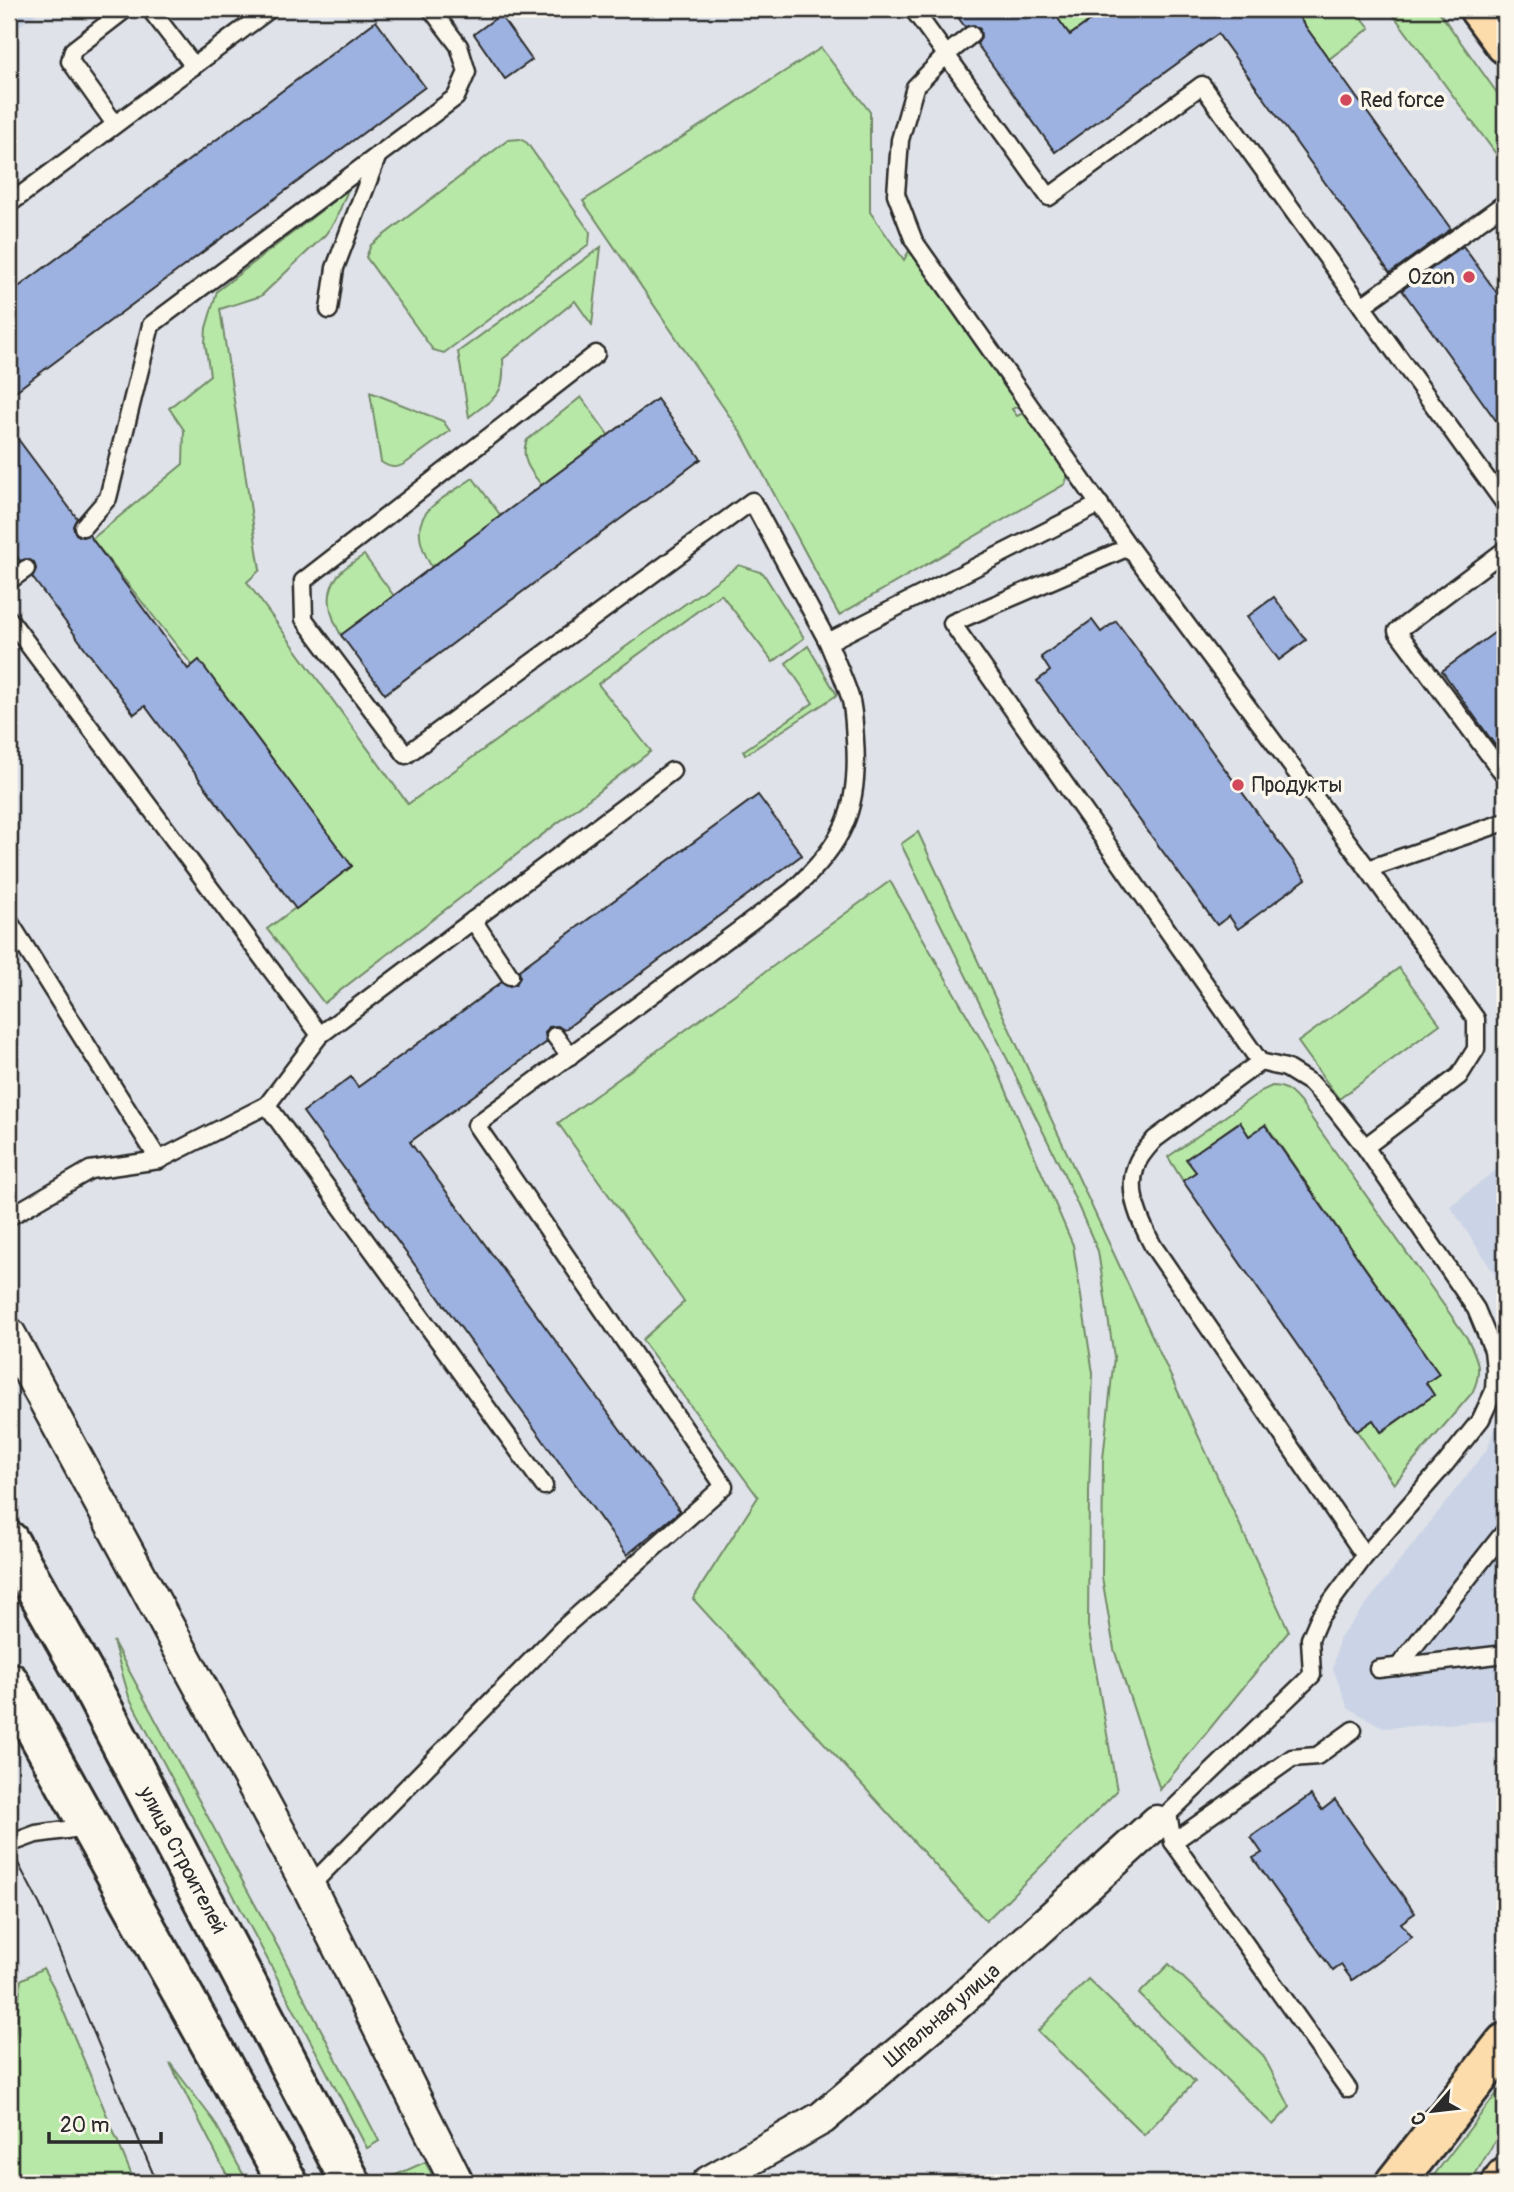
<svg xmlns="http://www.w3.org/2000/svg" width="1514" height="2192" viewBox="0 0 1514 2192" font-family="Pangolin,sans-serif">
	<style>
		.built { fill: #cbd4e6 }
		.green { fill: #b8e8a7; stroke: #728a69; stroke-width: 2 }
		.building { fill: #9db2e0; stroke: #2b2b2b; stroke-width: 2 }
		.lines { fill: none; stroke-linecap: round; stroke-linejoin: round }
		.lane-casing { stroke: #2b2b2b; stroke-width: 21 }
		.street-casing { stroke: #2b2b2b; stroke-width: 37 }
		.secondary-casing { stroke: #2b2b2b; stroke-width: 44 }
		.primary-casing { stroke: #2b2b2b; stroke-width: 44 }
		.lane { stroke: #fbf7ec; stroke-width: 16 }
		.street { stroke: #fbf7ec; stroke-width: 32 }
		.secondary { stroke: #fbf7ec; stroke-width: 38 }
		.primary { stroke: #fddcac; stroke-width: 38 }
		.tram { stroke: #2b2b2b; stroke-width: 2 }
		.poi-dot { fill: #d1495b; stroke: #fbf7ec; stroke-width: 2.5 }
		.labels { text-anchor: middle; stroke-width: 7; stroke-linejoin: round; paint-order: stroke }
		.poi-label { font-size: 21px; fill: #2b2b2b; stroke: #fbf7ec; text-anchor: start }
		.street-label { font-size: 21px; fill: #2b2b2b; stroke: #fbf7ec }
	</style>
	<rect width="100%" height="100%" fill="#dfe2e8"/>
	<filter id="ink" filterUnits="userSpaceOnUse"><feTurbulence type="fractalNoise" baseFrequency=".0143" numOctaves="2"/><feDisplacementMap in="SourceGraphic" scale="14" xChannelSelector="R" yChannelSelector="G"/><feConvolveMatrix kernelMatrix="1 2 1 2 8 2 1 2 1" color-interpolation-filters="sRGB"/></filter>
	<g filter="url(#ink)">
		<g class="built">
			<path d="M 9,9 L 42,9 L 9,34 Z"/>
			<path d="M 1505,1163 L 1505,1290 L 1450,1206 Z"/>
			<path d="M 1505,1393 L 1505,1720 L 1384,1728 L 1348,1708 L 1333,1669 L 1339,1639 L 1488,1448 Z"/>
		</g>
		<g class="green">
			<path d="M 1051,9 L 1106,9 L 1070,35 Z"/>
			<path d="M 1293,9 L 1355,9 L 1370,28 L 1329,59 Z"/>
			<path d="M 1389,9 L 1437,9 L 1505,104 L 1505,166 Z"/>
			<path d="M 821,48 L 870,112 L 870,212 L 904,260 L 909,251 L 1022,404 L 1012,409 L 1017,416 L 1028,411 L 1068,474 L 1065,484 L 839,615 L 743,436 L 583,201 Z"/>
			<path d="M 520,139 L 527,143 L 590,232 L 589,244 L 444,353 L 433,350 L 366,257 L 371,245 L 508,140 Z"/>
			<path d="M 348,190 L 335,221 L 325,235 L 261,296 L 220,309 L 260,570 L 247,582 L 408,804 L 739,565 L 763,573 L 804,638 L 773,662 L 721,594 L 598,684 L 651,751 L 324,1003 L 267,929 L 352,866 L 92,539 L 183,464 L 184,430 L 169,408 L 210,375 L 205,343 L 206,328 L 217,291 Z"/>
			<path d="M 601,247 L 592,325 L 575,301 L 503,359 C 505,396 497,395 469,417 L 458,352 Z"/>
			<path d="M 370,392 L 443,421 L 450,431 L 406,463 C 396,469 390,468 381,462 Z"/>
			<path d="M 581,397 L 609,436 L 543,487 C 532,473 519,459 527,440 Z"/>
			<path d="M 473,478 L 501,516 L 432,568 C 401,514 433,506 473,478 Z"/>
			<path d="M 364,555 L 394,596 L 342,637 C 330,616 322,592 341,572 C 347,565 357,560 364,555 Z"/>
			<path d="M 808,646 L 837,695 L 745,755 L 743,751 L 813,703 L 786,663 Z"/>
			<path d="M 918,832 L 1289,1631 L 1160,1790 L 1114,1649 L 1102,1577 L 1103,1459 L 1114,1357 L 1098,1251 L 1063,1172 L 901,844 Z"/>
			<path d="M 890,881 L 994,1062 L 1073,1245 L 1093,1373 L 1089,1492 L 1088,1626 L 1117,1791 L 986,1921 L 693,1599 L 758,1497 L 642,1340 L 684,1302 L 558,1123 Z"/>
			<path d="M 1399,968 L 1440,1024 L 1339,1099 L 1298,1042 Z"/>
			<path d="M 1272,1086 C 1286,1086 1292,1093 1300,1102 L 1467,1338 C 1478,1359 1483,1371 1472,1393 L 1394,1484 L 1357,1431 L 1373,1420 L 1382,1432 L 1434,1395 L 1426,1383 L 1439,1374 L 1362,1263 L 1345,1274 L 1343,1236 L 1266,1125 L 1249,1136 L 1239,1122 L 1187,1159 L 1196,1172 L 1183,1181 L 1168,1157 L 1261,1091 Z"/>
			<path d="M 113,1641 L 278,1947 L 379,2141 L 367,2148 L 129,1697 Z"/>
			<path d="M 1169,1964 L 1263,2055 L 1290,2107 L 1273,2125 L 1139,1994 Z"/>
			<path d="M 43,1968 L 53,1986 L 135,2183 L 9,2183 L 13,2052 L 21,1980 Z"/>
			<path d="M 1088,1979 L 1195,2082 L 1144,2135 L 1038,2031 Z"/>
			<path d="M 170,2063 L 214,2121 L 248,2183 L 231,2183 Z"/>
			<path d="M 1505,2083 L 1505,2124 L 1470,2183 L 1428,2183 Z"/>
			<path d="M 425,2162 L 437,2183 L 378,2183 Z"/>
		</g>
		<g class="building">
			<path d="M 952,9 L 1051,9 L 1070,35 L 1106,9 L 1293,9 L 1451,229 L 1390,273 L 1218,34 L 1055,152 L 977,44 L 981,38 L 980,29 L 974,25 L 965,27 Z"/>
			<path d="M 500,15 L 532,60 L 505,79 L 474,34 Z"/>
			<path d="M 376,21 L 425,87 L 9,396 L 9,294 Z"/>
			<path d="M 1463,246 L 1505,304 L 1505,433 L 1402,290 Z"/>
			<path d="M 657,399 L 701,459 L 385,694 L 341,635 Z"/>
			<path d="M 9,427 L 77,518 L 73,526 L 76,534 L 82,537 L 89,535 L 188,669 L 199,660 L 352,866 L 296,909 L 145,706 L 134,714 L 32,577 L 36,569 L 34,562 L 26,559 L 20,561 L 9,546 Z"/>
			<path d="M 1274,597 L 1306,640 L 1279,660 L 1247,617 Z"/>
			<path d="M 1092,620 L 1101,632 L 1116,621 L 1306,879 L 1238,929 L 1229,916 L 1217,925 L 1037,681 L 1050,671 L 1041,657 Z"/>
			<path d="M 1505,625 L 1505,759 L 1442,671 Z"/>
			<path d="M 758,795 L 802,855 L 564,1030 L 558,1026 L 549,1027 L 545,1033 L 547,1042 L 410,1142 L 680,1511 L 627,1555 L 303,1112 L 351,1077 L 358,1087 L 502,982 L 510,986 L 516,984 L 520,976 L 519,970 Z"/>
			<path d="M 1240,1122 L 1249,1136 L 1265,1125 L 1439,1374 L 1426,1383 L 1434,1395 L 1381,1432 L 1373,1420 L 1357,1431 L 1183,1181 L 1196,1172 L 1186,1159 Z"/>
			<path d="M 1311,1795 L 1322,1810 L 1335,1800 L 1415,1913 L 1401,1923 L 1412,1937 L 1352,1980 L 1341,1965 L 1333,1971 L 1253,1858 L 1262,1853 L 1251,1837 Z"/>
		</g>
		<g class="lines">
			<defs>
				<g id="lane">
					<path d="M 150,9 L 194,66"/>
					<path d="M 913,9 L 1049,197 L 1202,85 L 1505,504"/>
					<path d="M 971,35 L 947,54 L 915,87 L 900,140 L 896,194 L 914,241 L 1129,547 L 1368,869 L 1505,822"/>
					<path d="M 115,124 L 70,61 L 73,50 L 126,9"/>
					<path d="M 9,204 L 270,9"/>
					<path d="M 1362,306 L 1505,203"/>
					<path d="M 329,310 L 335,268 L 378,155"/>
					<path d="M 596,354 L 303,581 L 304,619 L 406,755 L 752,501 L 828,642 L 1100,504"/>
					<path d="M 83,527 L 108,498 L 151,325 L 456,97 L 467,72 L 459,46 L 431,9"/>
					<path d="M 1129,547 L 952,623 L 1260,1062 L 1286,1068 L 1312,1084 L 1336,1110 L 1365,1147 L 1476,1309 L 1493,1350 L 1495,1369 L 1494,1391 L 1481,1419 L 1446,1463 L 1365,1556 L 1319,1618 L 1310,1639 L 1312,1675 L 1168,1814 L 1157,1822"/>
					<path d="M 1505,550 L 1397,631 L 1505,776"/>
					<path d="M 9,581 L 26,569"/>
					<path d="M 9,619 L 320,1035"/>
					<path d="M 473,920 L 510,976"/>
					<path d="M 9,921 L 159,1160"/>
					<path d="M 555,1036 L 570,1056"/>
					<path d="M 1260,1062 L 1155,1139 C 1148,1147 1139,1156 1136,1166 C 1126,1193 1141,1223 1153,1246 L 1365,1556"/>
					<path d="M 1365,1147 L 1459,1076 L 1476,1049 L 1476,1019 L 1368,869"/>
					<path d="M 9,1217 L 90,1170 L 159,1160 L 267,1105"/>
					<path d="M 544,1486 L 267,1105 L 320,1035 L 672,771"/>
					<path d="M 1398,1667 L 1505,1531"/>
					<path d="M 1378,1669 L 1505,1654"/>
					<path d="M 1168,1814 L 1173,1842 L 1348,2089"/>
					<path d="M 1173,1842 L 1292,1758 L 1317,1756 L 1353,1730"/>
					<path d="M 9,1844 L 36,1834 L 88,1827"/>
					<path d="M 309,1887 L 562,1629 L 724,1486 L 476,1125 L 792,891 C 843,844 860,810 855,740 C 854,726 854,710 850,697 C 844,678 835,660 828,642"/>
				</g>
				<g id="street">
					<path d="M 9,1334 L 309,1887 L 457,2183"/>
					<path d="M 708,2183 L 822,2118 L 950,2010 L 1157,1822"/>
				</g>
				<g id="secondary">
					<path d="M 9,1541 L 91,1686 L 351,2183"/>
					<path d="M 9,1682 L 288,2183"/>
				</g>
				<g id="primary">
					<path d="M 1479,9 L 1505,44"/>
					<path d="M 1395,2183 L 1505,2043"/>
					<path d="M 1502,2183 L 1505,2178"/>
				</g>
			</defs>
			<use href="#lane" class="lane-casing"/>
			<use href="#street" class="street-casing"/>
			<use href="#secondary" class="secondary-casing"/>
			<use href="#primary" class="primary-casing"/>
			<use href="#lane" class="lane"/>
			<use href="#street" class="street"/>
			<use href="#secondary" class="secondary"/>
			<use href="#primary" class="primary"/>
			<path class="tram" d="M 9,1846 L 40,1905 L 157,2183"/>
		</g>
	</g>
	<g class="poi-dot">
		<circle cx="1346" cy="100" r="7"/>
		<circle cx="1469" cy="277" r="7"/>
		<circle cx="1238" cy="785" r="7"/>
	</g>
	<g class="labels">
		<g class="poi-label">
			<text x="1360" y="107">Red force</text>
			<text x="1455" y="284" text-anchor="end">Ozon</text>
			<text x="1252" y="792">Продукты</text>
		</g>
		<g class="street-label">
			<text transform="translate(183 1860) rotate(62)" y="7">улица Строителей</text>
			<text transform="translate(942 2015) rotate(-41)" y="7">Шпальная улица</text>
		</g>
	</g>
	<rect width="1514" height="2192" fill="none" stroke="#fbf7ec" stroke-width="35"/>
	<rect x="18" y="18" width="1479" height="2157" fill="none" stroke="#2b2b2b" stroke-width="2.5" filter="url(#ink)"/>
	<g transform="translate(1433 2111) rotate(242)" stroke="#fbf7ec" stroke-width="5" paint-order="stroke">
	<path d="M0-5L12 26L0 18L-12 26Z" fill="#2b2b2b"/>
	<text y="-10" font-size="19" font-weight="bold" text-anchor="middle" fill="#2b2b2b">С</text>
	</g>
	<path d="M49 2132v10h112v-10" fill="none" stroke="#2b2b2b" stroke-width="3.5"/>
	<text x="60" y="2132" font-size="21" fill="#2b2b2b" stroke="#fbf7ec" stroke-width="5" paint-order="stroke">20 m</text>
</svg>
